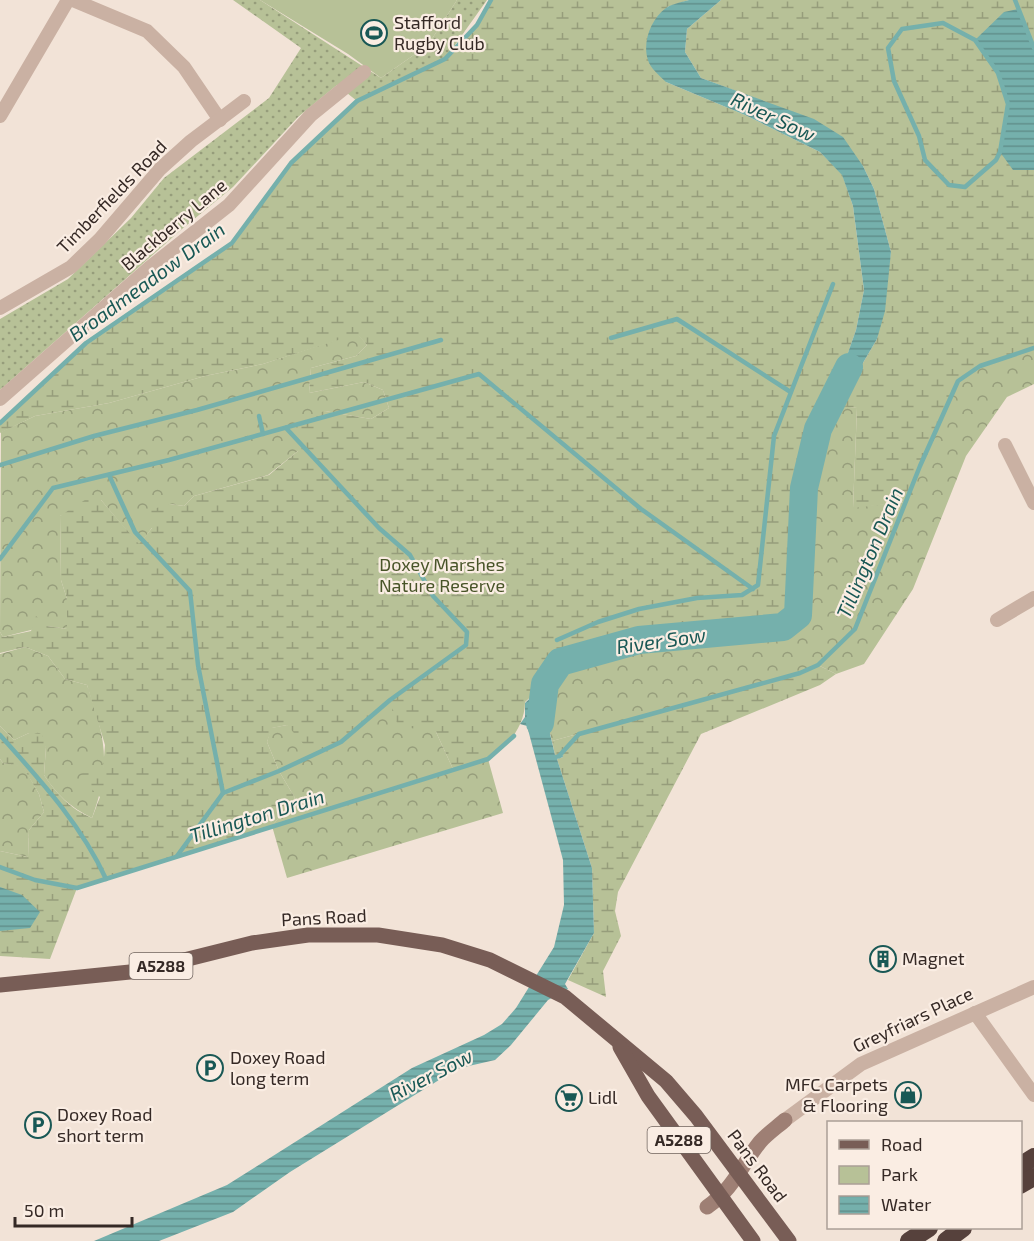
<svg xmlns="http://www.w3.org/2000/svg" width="1034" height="1241" viewBox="0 0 1034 1241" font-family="'Exo 2',sans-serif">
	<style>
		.green { fill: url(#green-dots) }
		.forest { fill: url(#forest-crowns) }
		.wetland { fill: url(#wetland-marsh) }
		.pitch { fill: #b7c197 }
		.water { fill: url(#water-rules) }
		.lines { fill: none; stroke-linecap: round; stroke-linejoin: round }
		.stream { stroke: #75b0ac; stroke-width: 4.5 }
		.river { stroke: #75b0ac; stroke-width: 28 }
		.street { stroke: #cab1a3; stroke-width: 14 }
		.secondary { stroke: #9e7f74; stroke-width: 15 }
		.primary { stroke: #785d56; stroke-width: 15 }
		.highway { stroke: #56413c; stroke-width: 18 }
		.labels { text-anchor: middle; stroke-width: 4.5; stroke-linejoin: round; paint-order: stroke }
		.shield { fill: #faede3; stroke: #70645e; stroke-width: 1.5 }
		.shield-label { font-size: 16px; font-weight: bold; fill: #352925 }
		.poi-label { font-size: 18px; fill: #352925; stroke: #faede3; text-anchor: start }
		.street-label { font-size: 18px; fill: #352925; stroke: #faede3 }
		.park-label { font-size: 18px; fill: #485428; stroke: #faede3 }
		.water-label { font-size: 20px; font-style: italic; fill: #195855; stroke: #faede3 }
	</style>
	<defs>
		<pattern id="green-dots" width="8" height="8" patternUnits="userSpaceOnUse" patternTransform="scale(1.5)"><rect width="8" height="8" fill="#b7c197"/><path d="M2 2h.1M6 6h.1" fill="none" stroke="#969d7b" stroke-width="1.8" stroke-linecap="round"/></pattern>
		<pattern id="forest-crowns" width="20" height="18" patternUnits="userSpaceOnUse" patternTransform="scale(1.5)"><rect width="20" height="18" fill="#b7c197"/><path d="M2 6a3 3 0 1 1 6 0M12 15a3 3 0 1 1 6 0" fill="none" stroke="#969d7b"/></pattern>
		<pattern id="wetland-marsh" width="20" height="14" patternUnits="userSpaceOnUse" patternTransform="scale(1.5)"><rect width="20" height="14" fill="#b7c197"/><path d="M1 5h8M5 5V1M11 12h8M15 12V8" fill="none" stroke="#969d7b"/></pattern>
		<pattern id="water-rules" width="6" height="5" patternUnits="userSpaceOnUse" patternTransform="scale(1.5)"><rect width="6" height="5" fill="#75b0ac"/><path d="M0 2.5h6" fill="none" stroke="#618f8c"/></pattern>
	</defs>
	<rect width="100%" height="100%" fill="#f2e3d7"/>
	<path class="green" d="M 233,0 L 260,0 L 381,78 L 428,45 L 457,0 L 487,0 L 445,59 L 357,101 L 337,85 L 298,117 L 233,187 L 182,229 L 0,390 L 0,319 L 68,279 L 131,218 L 164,178 L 269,98 L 301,48 Z"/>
	<g class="forest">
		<path d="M 357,333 L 367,345 L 356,356 L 311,368 L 309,393 L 364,382 L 383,390 L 389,408 L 371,419 L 325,411 L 298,451 L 268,475 L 194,496 L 184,506 L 170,504 L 139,545 L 101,500 L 60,516 L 61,580 L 67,599 L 67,629 L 47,626 L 3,637 L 0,632 L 1,432 L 35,416 L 109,403 L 205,376 L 263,364 Z"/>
		<path d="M 1034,348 L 1034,384 L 1007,397 L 966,456 L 913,589 L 864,664 L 836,674 L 818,665 L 800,673 L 552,741 L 548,725 L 553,705 L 545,684 L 560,662 L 639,640 L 783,627 L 800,592 L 804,488 L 818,429 L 829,404 L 857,408 L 853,507 L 906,502 L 958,381 L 980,366 Z"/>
		<path d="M 25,647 L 48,656 L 65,679 L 87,685 C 105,738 112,763 92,818 C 70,807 57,795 44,775 L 46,747 L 29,733 L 14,740 L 0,726 L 0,654 Z"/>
		<path d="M 390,700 L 436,732 L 453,769 L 488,759 L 503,813 L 287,878 L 272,826 L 295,798 L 279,771 L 267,742 L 271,728 L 287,725 L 341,741 Z"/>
		<path d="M 0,759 L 3,763 L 23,766 L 39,794 L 44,812 L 29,830 L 28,857 L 0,851 Z"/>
	</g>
	<g class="wetland">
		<path d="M 491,0 L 689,0 L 667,7 L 666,82 L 745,115 L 820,152 L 842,174 L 853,206 L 864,290 L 856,330 L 832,399 L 860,368 L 877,339 L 891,252 L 874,189 L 863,166 L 755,98 L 701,78 L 685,52 L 687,29 L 721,0 L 1034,0 L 1034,348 L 980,366 L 958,381 L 906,502 L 853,508 L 857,408 L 829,405 C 797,474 805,541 798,615 L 783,627 L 639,640 L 560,662 L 545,684 L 525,702 C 525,725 509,746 489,758 C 480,764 464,766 453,769 L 436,732 L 398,726 L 390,700 L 341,742 L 313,755 L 287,725 L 272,728 L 267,742 L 279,771 L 295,798 L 272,826 L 77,888 L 50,959 L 0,956 L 0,851 L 28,857 L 29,830 L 44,812 L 39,794 L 23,767 L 3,763 L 0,759 L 0,726 L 14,740 L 29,733 L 42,734 L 46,747 L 44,775 C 57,794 70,809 92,818 L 100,797 L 80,778 L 88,767 L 103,769 L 105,745 L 87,685 L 65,679 L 48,656 L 25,647 L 0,653 L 0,632 L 3,637 L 31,631 L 36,616 L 47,626 L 67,629 L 67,599 L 61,580 L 60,516 L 91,496 L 101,500 L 139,544 L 152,528 L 150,510 L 170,504 L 184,506 L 194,496 L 269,475 L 298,451 L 302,418 L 325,411 L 371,419 L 389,408 L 383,390 L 364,382 L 309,393 L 311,368 L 356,356 L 367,345 L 357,334 L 263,364 L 205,376 L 109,403 L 35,416 L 0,433 L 0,423 L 86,343 L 232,243 L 291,163 L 357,101 L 445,59 L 477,25 Z"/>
		<path d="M 818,665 L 836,674 L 820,685 L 701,734 L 618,892 L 615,911 L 621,936 L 603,971 L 606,997 L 568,980 L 594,933 L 592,868 L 557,759 L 563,757 L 562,754 L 555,755 L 552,741 L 800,673 Z"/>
	</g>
	<path class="pitch" d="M 260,0 L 457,0 L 428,45 L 381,78 L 348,54 Z"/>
	<g class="water">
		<path d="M 689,0 L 721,0 L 687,29 L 685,52 L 701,78 L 814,119 L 843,137 L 863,166 L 874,189 L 891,252 L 885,311 L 877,339 L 860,368 L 831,401 L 856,330 L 864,290 L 853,206 L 842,175 L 820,152 L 745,115 L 666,82 C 660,76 650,68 648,60 C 642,42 651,19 666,8 C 672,4 682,2 689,0 Z"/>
		<path d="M 1018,9 L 1034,48 L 1034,170 L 1013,170 L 1000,152 L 1008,104 L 998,73 L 975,40 L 1004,12 Z"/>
		<path d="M 545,684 L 553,705 L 548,725 L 555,755 L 562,753 L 563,757 L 557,759 L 592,868 L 594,933 L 565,984 L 568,989 L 548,1000 L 511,1045 L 495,1060 L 460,1068 L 439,1080 L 290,1172 L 233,1212 L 159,1241 L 94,1241 L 227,1185 L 412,1068 L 484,1035 L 502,1024 L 516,1008 L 554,947 L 564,905 L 563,860 L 527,726 L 520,724 L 525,717 L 525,703 Z"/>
		<path d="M 0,887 L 22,895 L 40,912 L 30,928 L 0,931 Z"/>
	</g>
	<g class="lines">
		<g class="stream">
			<path d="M 1015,0 L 1034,48"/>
			<path d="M 943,23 L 975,40 L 998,73 L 1008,104 L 1000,152 L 996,160 L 965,187 L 949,185 L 925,160 L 919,136 L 894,81 L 888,48 L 902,29 Z"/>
			<path d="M 611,338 L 677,319 L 789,391"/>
			<path d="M 259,416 L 263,434"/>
			<path d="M 0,423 L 86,343 L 232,243 L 291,163 L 357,101 L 445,59 L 477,25 L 491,0"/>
			<path d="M 0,465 L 94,436 L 197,410 L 441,340"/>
			<path d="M 109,475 L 135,532 L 190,591 L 198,665 L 223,793 L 177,856"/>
			<path d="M 0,559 L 53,488 L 169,460 L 479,374 L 641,509 L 753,589"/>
			<path d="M 557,640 L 598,622 L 639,609 L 697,598 L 742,595 L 758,585 L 774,436 L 833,284"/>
			<path d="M 0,735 C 40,780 81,824 106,879"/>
			<path d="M 559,756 L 579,734 L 800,673 L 818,665 L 855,629 L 920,466 L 958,381 L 980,366 L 1034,348"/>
			<path d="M 223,793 L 279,771 L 341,742 L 390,700 L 466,645 L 467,632 L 433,596 L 410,555 L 379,528 L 286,428"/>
			<path d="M 0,867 L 35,880 L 77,888 L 488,759 L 514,736"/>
		</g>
		<path class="river" d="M 540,723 L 545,684 L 560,662 L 639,640 L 783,627 L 798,615 L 804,488 L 818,429 L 849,367"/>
		<g class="street">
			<path d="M 73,0 L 147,31 L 184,67 L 220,120"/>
			<path d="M 0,116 L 68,0"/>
			<path d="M 0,308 L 71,267 L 100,239 L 160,169 L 191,141 L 244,101"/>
			<path d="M 0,399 L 149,268 L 229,205 L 311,115 L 364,72"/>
			<path d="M 1005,445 L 1034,503"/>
			<path d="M 997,620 L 1034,598"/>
			<path d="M 975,1013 L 1034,1095"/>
			<path d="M 785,1120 L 861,1064 L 1034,987"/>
		</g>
		<path class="secondary" d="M 707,1207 C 734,1188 741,1166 760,1142 C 767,1134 777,1127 785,1120"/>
		<g class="primary">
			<path d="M 0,985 L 140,971 L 252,943 L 308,935 L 378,935 L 442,945 L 490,960 L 565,997 L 666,1081 L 696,1116 L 789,1241"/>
			<path d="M 620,1047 L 648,1096 L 753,1241"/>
		</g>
		<g class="highway">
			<path d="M 1020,1166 L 1034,1157"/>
			<path d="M 1020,1185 L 1034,1177"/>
			<path d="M 909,1241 L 929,1228"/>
			<path d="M 946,1241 L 963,1228"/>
		</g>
	</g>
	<defs>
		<symbol id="stadium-ring" viewBox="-11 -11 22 22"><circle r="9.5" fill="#faede3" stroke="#195855" stroke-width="1.5"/><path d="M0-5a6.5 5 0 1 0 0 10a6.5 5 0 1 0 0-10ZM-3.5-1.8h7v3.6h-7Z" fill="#195855"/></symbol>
		<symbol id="building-ring" viewBox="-11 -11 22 22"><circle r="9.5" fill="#faede3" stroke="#195855" stroke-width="1.5"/><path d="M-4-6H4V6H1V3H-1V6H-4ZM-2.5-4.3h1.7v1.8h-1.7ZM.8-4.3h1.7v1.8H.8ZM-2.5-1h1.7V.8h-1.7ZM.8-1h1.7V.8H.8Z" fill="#195855"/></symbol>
		<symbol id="parking-ring" viewBox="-11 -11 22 22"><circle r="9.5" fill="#faede3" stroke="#195855" stroke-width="1.5"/><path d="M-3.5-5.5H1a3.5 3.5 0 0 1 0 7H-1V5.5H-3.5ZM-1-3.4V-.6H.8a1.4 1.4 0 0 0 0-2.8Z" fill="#195855"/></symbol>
		<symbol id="shop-ring" viewBox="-11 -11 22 22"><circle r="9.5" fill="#faede3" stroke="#195855" stroke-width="1.5"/><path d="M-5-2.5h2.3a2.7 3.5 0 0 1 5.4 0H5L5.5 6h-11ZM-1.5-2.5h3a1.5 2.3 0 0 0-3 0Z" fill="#195855"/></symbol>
		<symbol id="supermarket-ring" viewBox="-11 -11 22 22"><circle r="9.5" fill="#faede3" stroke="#195855" stroke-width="1.5"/><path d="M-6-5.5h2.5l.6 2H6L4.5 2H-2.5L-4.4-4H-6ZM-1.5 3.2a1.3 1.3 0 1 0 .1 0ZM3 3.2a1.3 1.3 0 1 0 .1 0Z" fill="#195855"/></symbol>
	</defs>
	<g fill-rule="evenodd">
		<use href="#stadium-ring" x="359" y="18" width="30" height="30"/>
		<use href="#building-ring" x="868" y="944" width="30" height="30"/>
		<use href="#parking-ring" x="195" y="1053" width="30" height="30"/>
		<use href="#shop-ring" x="893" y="1080" width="30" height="30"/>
		<use href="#supermarket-ring" x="554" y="1083" width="30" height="30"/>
		<use href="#parking-ring" x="23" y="1110" width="30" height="30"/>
	</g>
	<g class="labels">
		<g class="shield">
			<rect x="129.5" y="953" width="63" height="26" rx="4.5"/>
			<rect x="647.5" y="1127" width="63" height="26" rx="4.5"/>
		</g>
		<g class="shield-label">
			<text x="161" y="972">A5288</text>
			<text x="679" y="1146">A5288</text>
		</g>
		<g class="poi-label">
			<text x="394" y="29">Stafford<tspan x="394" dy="21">Rugby Club</tspan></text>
			<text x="902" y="965">Magnet</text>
			<text x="230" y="1064">Doxey Road<tspan x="230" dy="21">long term</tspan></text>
			<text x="888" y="1091" text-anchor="end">MFC Carpets<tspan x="888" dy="21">&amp; Flooring</tspan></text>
			<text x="588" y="1104">Lidl</text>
			<text x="57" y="1121">Doxey Road<tspan x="57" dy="21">short term</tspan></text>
		</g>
		<g class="street-label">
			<text transform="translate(112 197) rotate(-46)" y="6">Timberfields Road</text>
			<text transform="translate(174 225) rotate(-40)" y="6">Blackberry Lane</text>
			<text transform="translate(324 918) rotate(-3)" y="6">Pans Road</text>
			<text transform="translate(913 1020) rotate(-25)" y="6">Greyfriars Place</text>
			<text transform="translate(757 1166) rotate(53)" y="6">Pans Road</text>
		</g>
		<g class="park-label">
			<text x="442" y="571">Doxey Marshes<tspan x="442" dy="21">Nature Reserve</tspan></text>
		</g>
		<g class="water-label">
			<text transform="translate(773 117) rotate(25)" y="7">River Sow</text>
			<text transform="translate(147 282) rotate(-36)" y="7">Broadmeadow Drain</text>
			<text transform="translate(870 553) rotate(-67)" y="7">Tillington Drain</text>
			<text transform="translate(661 641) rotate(-8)" y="7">River Sow</text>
			<text transform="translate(257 816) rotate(-17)" y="7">Tillington Drain</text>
			<text transform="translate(431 1075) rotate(-27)" y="7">River Sow</text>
		</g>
	</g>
	<rect x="827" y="1121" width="195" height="108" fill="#faede3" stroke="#ab9f97" stroke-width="1.5"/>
	<rect x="839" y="1140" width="30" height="9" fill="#785d56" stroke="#ab9f97" stroke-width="1.5"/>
	<text x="881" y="1151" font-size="18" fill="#352925">Road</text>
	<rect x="839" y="1166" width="30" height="18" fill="#b7c197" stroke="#ab9f97" stroke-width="1.5"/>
	<text x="881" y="1181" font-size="18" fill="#352925">Park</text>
	<rect x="839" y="1196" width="30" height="18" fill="url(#water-rules)" stroke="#ab9f97" stroke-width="1.5"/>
	<text x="881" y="1211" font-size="18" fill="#352925">Water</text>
	<path d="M15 1217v9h117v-9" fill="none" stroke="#352925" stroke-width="3"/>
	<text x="24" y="1217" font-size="18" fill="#352925" stroke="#faede3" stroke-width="4.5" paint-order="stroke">50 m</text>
</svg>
